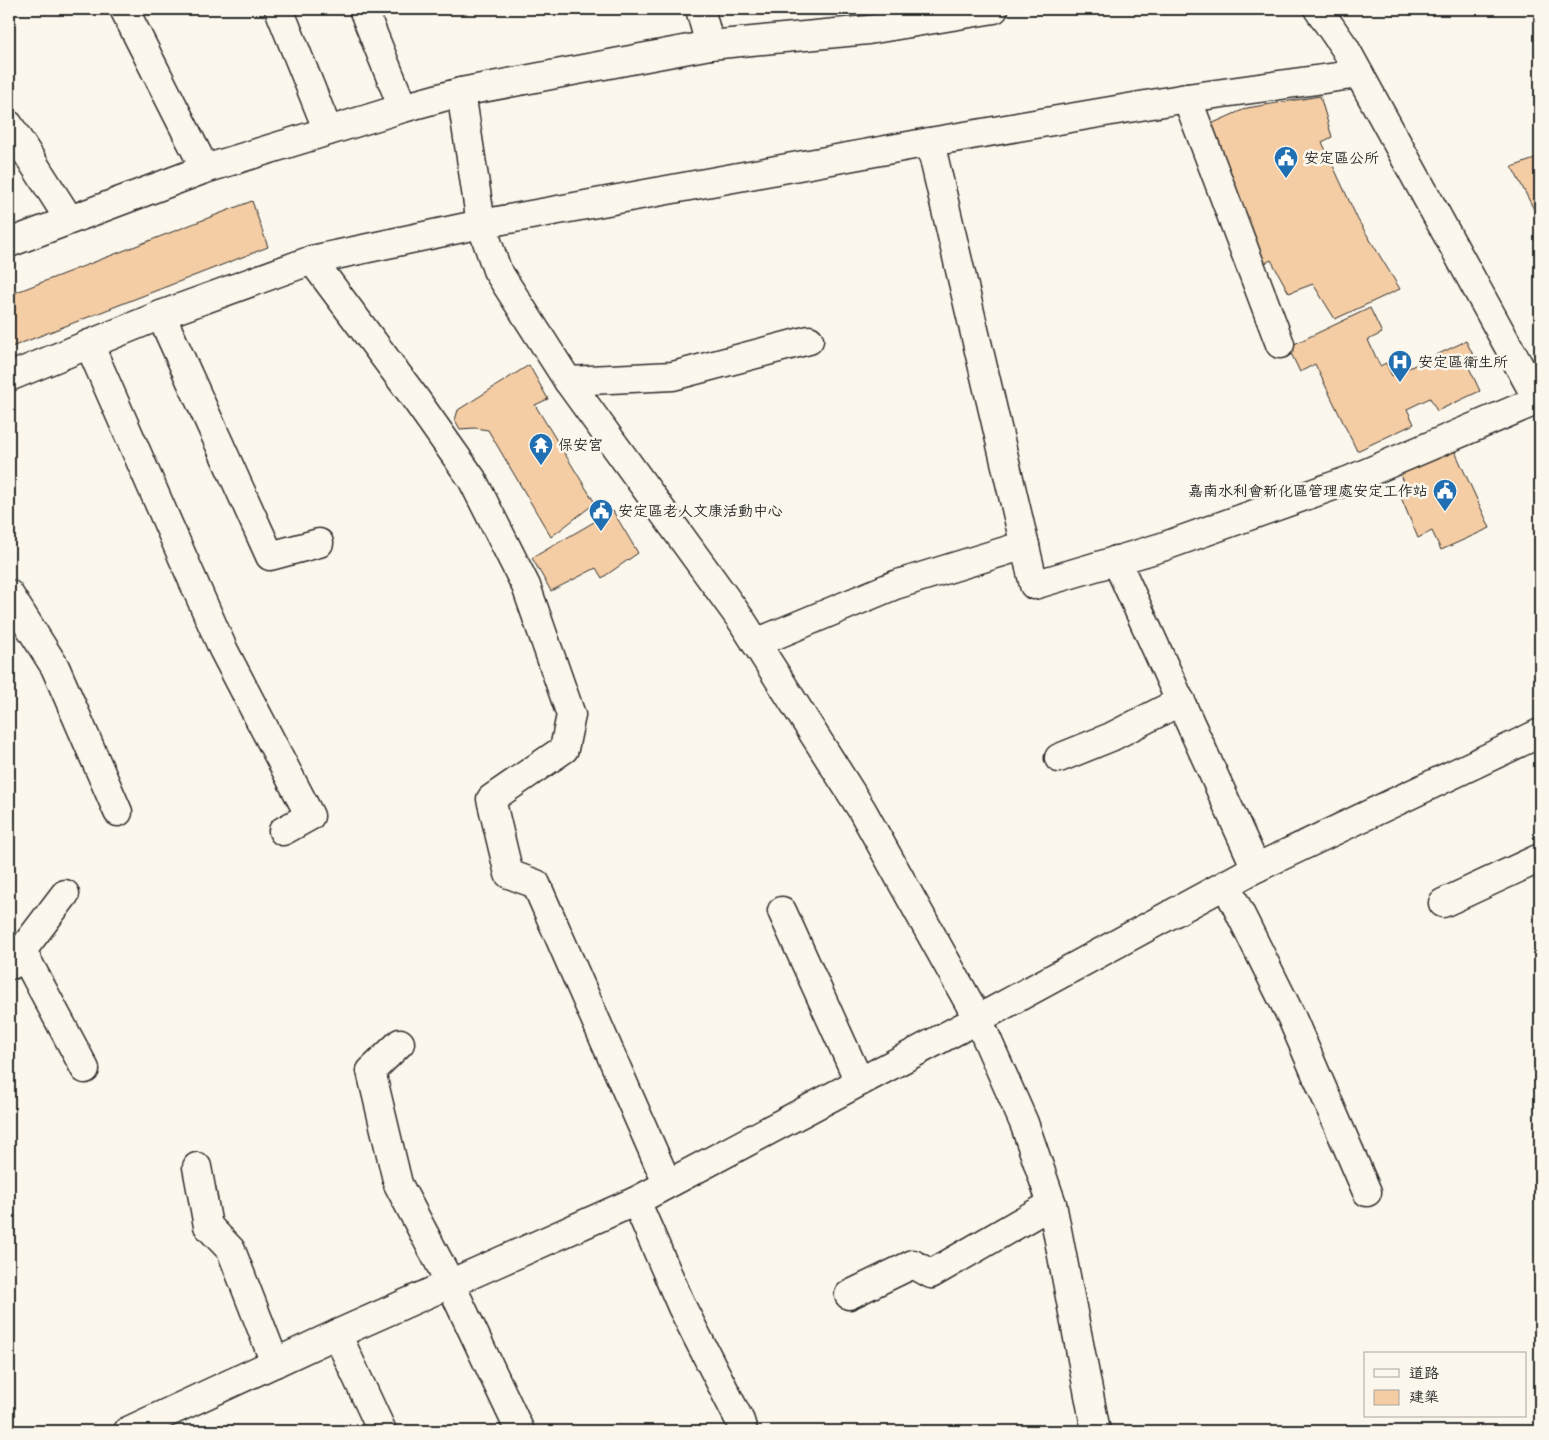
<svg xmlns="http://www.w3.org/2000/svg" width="1549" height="1440" viewBox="0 0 1549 1440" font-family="'Patrick Hand','LXGW WenKai TC',sans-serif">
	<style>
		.building { fill: #f5cda4; stroke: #2b2b2b }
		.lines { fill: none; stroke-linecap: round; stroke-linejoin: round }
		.minor-casing { stroke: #2b2b2b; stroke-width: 31 }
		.minor { stroke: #fbf7ec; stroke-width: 28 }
		.labels { text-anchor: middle; stroke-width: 5; stroke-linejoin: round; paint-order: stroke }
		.poi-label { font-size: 15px; fill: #2b2b2b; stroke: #fbf7ec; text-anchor: start }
	</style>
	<rect width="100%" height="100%" fill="#fbf7ec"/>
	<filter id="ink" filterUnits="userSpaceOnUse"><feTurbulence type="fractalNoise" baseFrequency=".02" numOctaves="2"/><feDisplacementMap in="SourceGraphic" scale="10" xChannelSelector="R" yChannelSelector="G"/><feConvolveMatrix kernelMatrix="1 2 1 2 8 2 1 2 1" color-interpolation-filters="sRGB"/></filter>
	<g filter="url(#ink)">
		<g class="building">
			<path d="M 1320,96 L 1332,137 L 1322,142 L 1358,220 L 1400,289 L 1335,319 L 1313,284 L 1289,293 L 1271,260 L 1262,265 L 1247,216 L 1211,124 L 1247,108 Z"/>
			<path d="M 1540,157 L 1540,221 L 1512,167 Z"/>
			<path d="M 252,201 L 268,247 L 9,348 L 9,295 Z"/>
			<path d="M 1370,308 L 1382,333 L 1368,340 L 1380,366 L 1386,363 L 1392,376 L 1466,341 L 1473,355 L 1465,359 L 1480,391 L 1437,411 L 1430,398 L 1407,409 L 1414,424 L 1357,451 L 1315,364 L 1300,372 L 1288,347 Z"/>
			<path d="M 529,365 L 548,399 L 535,405 L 595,503 L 551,537 L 488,430 L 475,428 L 460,429 L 455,420 L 458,410 Z"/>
			<path d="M 1452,445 L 1490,528 L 1441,550 L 1432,531 L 1418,538 L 1400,495 L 1407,492 L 1398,470 Z"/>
			<path d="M 613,511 L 638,553 L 602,578 L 596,568 L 551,591 L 532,558 Z"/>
		</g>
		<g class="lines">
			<defs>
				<g id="minor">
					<path d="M 124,9 L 205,169"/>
					<path d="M 279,9 L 328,131"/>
					<path d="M 363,9 L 403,108"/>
					<path d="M 700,9 L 710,45"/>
					<path d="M 1318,9 L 1345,48 L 1540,404"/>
					<path d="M 461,92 L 481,224 L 497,270 L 568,381 L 742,621 L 862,810 L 978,1019 L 1024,1123 L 1052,1204 L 1096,1431"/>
					<path d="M 1187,98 L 1280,344"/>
					<path d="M 9,125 L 69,219"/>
					<path d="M 930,142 L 1034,585 L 1162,547 L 1350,480 L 1538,400"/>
					<path d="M 9,243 L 205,169 L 403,108 L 461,92 L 710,45 L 868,30 L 994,9"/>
					<path d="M 312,260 L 412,394 L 472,479 L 526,586 L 571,715 L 564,749 L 491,799 L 509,874 L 536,884 L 667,1183"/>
					<path d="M 161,315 L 270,556 L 319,543"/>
					<path d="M 89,344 L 223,649 L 310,816 L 283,831"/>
					<path d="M 9,377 L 161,315 L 312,260 L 481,224 L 930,142 L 1187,98 L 1359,74"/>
					<path d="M 568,381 L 673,376 L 809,340"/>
					<path d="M 1116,560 L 1256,868"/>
					<path d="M 9,594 L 55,667 L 118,812"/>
					<path d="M 756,643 L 895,585 L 1025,545"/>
					<path d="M 1059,758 L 1111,737 L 1181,701"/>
					<path d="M 1226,885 L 1291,1016 L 1367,1192"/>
					<path d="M 1443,903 L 1540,858"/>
					<path d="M 782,911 L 859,1081"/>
					<path d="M 22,951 L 85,1069"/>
					<path d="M 11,965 L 65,894"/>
					<path d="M 400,1043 L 371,1071 L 398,1184 L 450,1283 L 520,1431"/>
					<path d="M 197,1167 L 208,1226 L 231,1250 L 275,1363"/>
					<path d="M 636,1201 L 682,1307 L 740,1421 L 743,1431"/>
					<path d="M 849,1295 L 913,1264 L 931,1274 L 1052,1204"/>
					<path d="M 337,1334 L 382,1431"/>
					<path d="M 128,1431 L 337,1334 L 636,1201 L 978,1019 L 1256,868 L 1540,733"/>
				</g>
			</defs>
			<use href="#minor" class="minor-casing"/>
			<use href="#minor" class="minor"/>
		</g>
	</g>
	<defs>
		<symbol id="civic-pin" viewBox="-11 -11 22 30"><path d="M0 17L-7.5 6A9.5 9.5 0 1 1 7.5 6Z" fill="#1f6fb2" stroke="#fbf7ec"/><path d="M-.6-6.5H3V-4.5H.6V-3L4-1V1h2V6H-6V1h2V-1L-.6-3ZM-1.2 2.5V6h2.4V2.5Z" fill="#fff"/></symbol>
		<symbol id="hospital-pin" viewBox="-11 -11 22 30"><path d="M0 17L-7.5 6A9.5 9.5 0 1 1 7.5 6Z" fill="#1f6fb2" stroke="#fbf7ec"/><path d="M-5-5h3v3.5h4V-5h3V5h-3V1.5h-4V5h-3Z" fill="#fff"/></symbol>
		<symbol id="temple-pin" viewBox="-11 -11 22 30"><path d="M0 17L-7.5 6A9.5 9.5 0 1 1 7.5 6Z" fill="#1f6fb2" stroke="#fbf7ec"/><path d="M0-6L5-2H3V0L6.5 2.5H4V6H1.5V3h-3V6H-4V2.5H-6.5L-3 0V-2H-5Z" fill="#fff"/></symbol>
	</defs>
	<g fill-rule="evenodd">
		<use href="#civic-pin" x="1272" y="144" width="28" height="38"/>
		<use href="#hospital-pin" x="1386" y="348" width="28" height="38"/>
		<use href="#temple-pin" x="527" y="431" width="28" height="38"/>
		<use href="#civic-pin" x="1431" y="477" width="28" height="38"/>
		<use href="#civic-pin" x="587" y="497" width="28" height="38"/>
	</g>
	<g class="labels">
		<g class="poi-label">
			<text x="1304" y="163">安定區公所</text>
			<text x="1418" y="367">安定區衛生所</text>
			<text x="558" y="450">保安宮</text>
			<text x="1428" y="496" text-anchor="end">嘉南水利會新化區管理處安定工作站</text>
			<text x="618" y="516">安定區老人文康活動中心</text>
		</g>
	</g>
	<rect width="1549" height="1440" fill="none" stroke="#fbf7ec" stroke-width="30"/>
	<rect x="15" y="15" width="1519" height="1410" fill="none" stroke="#2b2b2b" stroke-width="2" filter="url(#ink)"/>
	<rect x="1364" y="1352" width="162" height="65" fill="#fbf7ec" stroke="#a8a59f"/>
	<rect x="1374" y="1369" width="25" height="8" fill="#fbf7ec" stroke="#a8a59f"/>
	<text x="1409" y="1378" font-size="15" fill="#2b2b2b">道路</text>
	<rect x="1374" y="1390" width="25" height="15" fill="#f5cda4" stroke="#a8a59f"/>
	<text x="1409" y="1402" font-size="15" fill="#2b2b2b">建築</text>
</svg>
